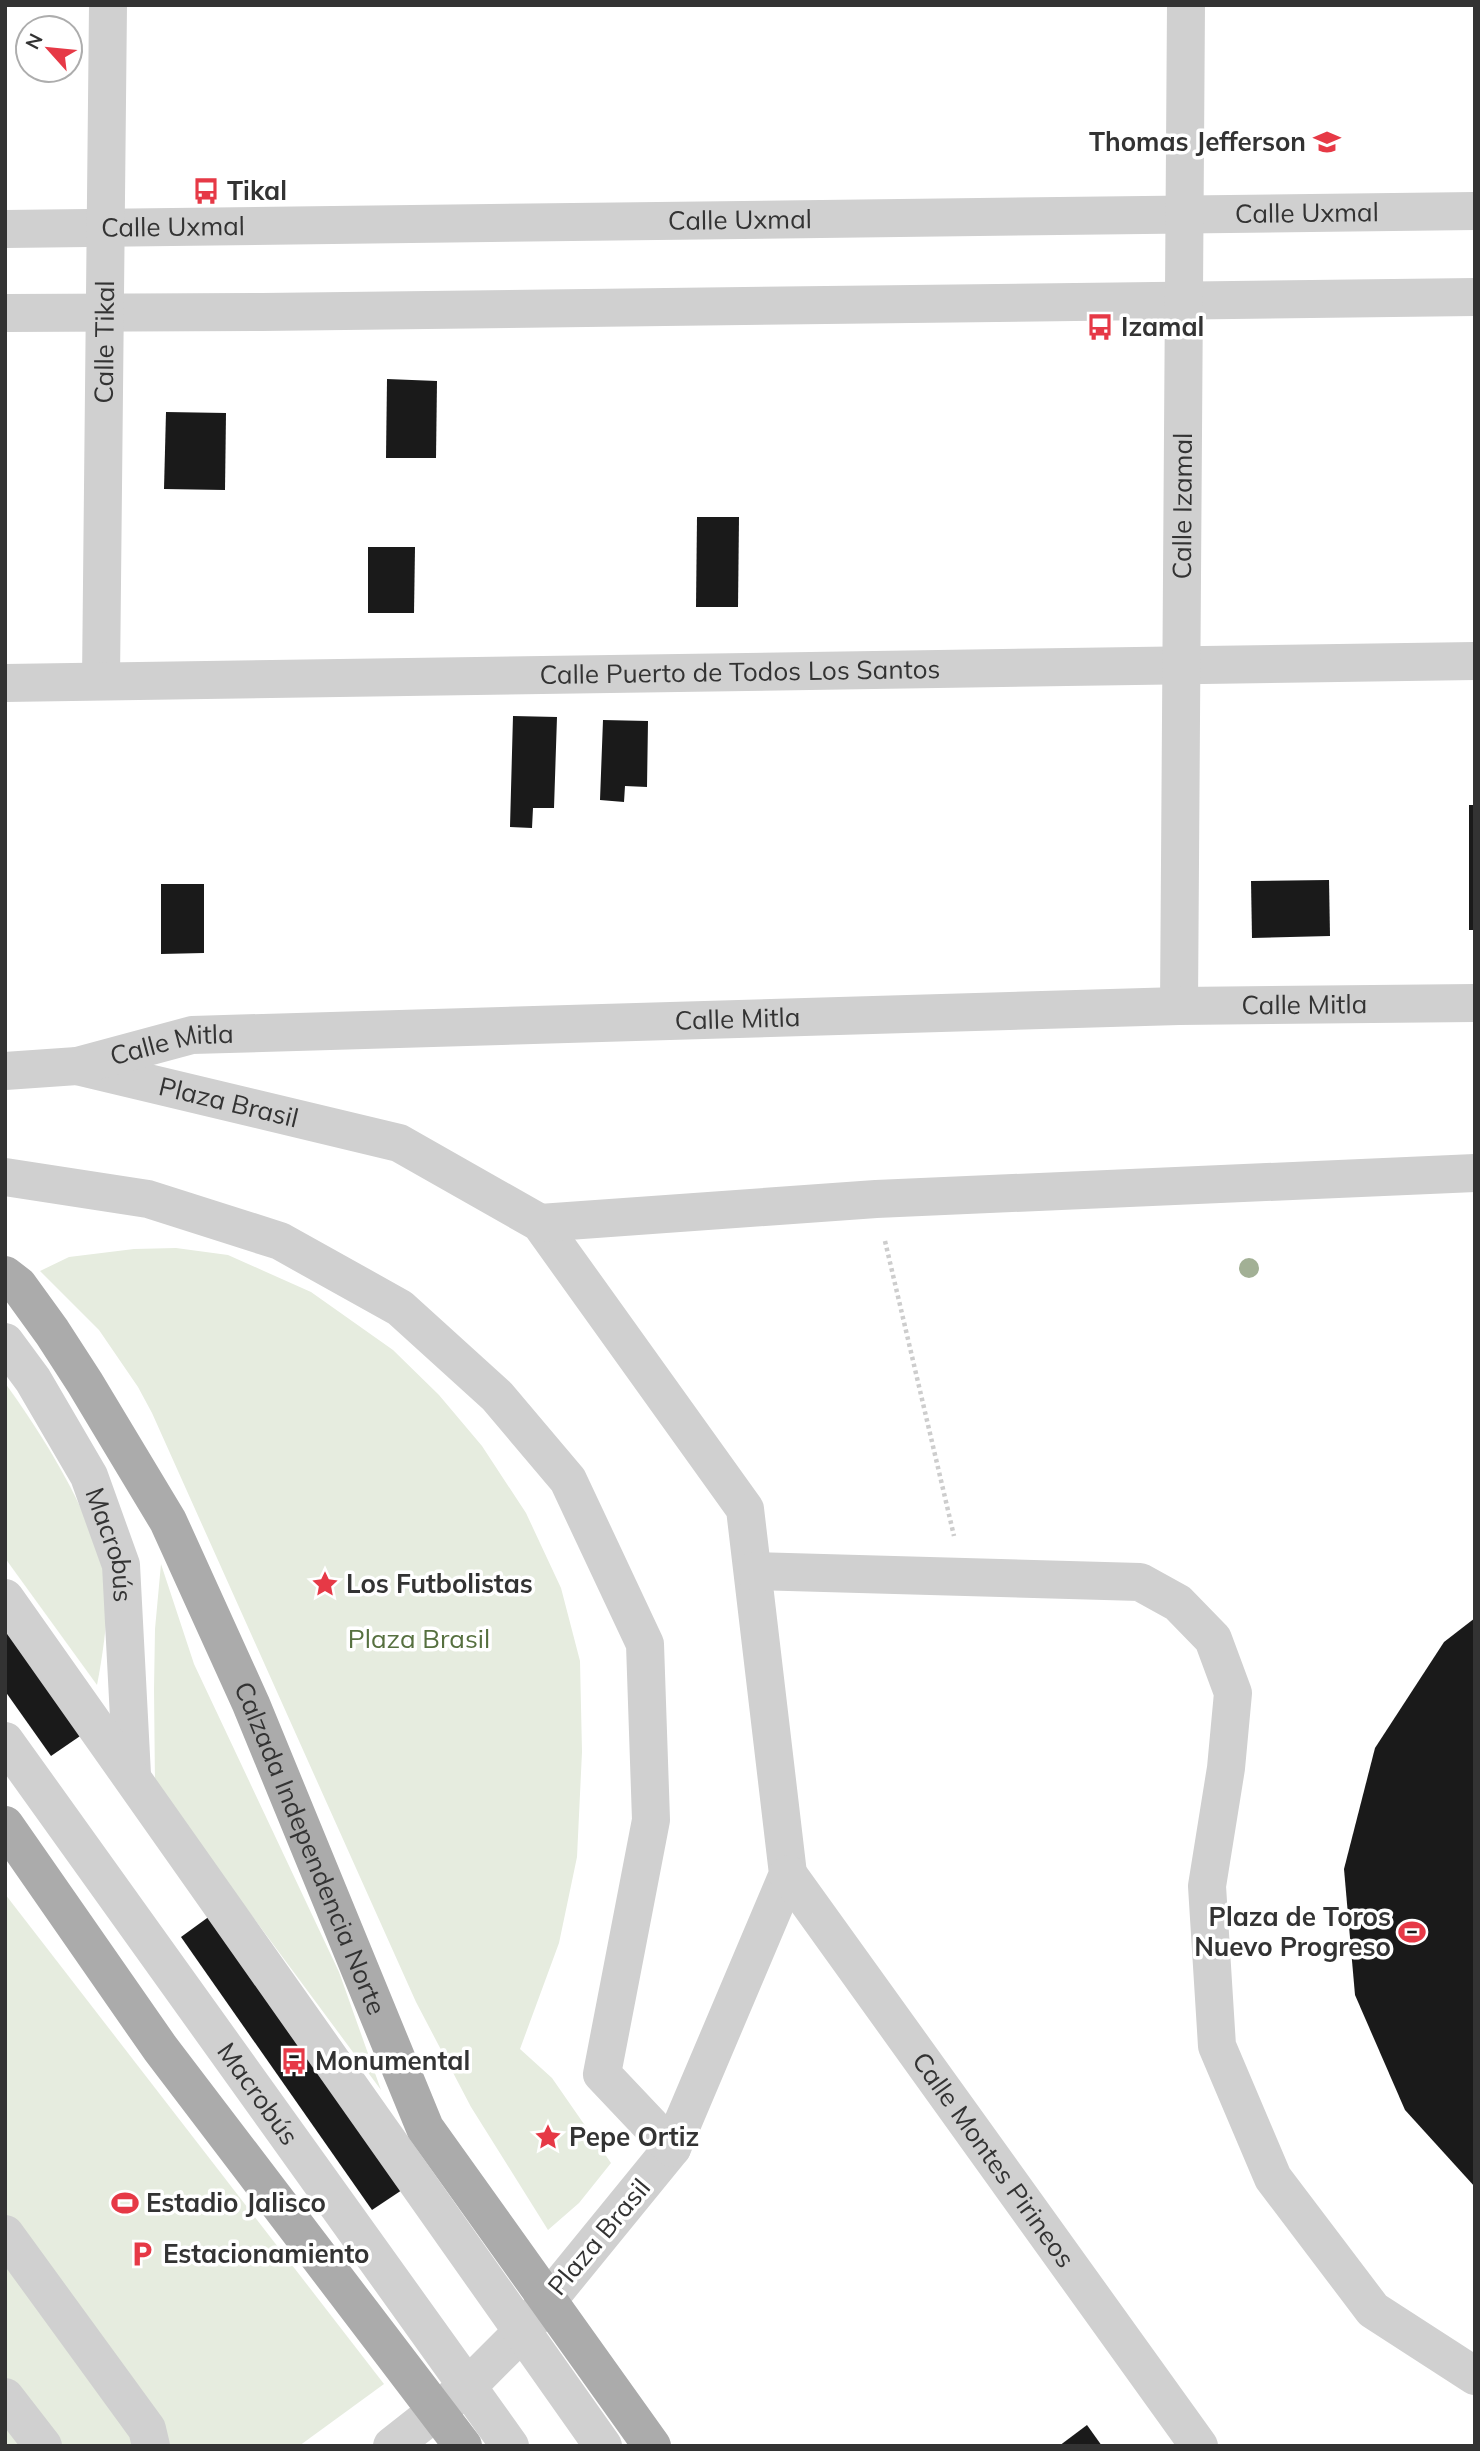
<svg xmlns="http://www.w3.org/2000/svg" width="1480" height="2451" viewBox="0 0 1480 2451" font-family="Mulish,sans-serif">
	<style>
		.green { fill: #e6ecdf }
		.building { fill: #1a1a1a }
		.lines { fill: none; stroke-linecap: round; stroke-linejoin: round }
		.path { stroke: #cdcdcd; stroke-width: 4.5; stroke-dasharray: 3.5 3.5; stroke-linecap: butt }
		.minor { stroke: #d0d0d0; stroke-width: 38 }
		.major { stroke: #ababab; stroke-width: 38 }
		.tree { fill: #a2b095 }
		.labels { text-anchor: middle; stroke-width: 7; stroke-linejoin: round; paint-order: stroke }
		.poi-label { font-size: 26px; font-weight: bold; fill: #333; stroke: #fff; text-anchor: start }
		.street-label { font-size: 26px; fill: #333; stroke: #fff }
		.park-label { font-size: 26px; fill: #56703f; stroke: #fff }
	</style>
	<rect width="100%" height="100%" fill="#fff"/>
	<g class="green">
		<path d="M 176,1248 L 228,1255 L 311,1292 L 393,1350 L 439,1395 L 482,1446 L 526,1513 L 561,1588 L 580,1661 L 582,1752 L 577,1857 L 559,1943 L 520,2049 L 552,2078 L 611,2163 L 579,2203 L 548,2230 L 471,2107 L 416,2002 L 152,1413 L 138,1387 L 99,1330 L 40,1271 L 69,1257 L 134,1249 Z"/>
		<path d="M 5,1383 C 43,1435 96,1520 106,1583 C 110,1609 102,1659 97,1685 L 5,1558 Z"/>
		<path d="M 161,1564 L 194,1664 L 339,1972 L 381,2090 L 155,1785 L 154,1689 L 155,1629 Z"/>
		<path d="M 5,1894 L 384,2384 L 299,2446 L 5,2446 Z"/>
	</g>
	<g class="building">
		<path d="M 387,379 L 437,381 L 436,458 L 386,458 Z"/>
		<path d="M 166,412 L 226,413 L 225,490 L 164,489 Z"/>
		<path d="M 697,517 L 739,517 L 738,607 L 696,607 Z"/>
		<path d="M 368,547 L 415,547 L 414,613 L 368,613 Z"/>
		<path d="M 513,716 L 557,717 L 554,808 L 533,808 L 532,828 L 510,827 Z"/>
		<path d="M 603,720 L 648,721 L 647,787 L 625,786 L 624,802 L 600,800 Z"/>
		<rect x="1469" y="805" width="6" height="125"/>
		<path d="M 1329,880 L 1330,936 L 1252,938 L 1251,881 Z"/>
		<path d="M 161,884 L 204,884 L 204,953 L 161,954 Z"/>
		<path d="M 1475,1618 L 1475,2187 L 1405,2110 L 1355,1995 L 1344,1869 L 1375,1748 L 1444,1642 Z"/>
		<path d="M 5,1619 L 86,1732 L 51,1756 L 5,1691 Z"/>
		<path d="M 214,1913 L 408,2186 L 372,2210 L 181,1937 Z"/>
		<path d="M 1087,2425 L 1102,2446 L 1059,2446 Z"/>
	</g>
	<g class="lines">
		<path class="path" d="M 885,1241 L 954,1536"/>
		<g class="minor">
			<path id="s1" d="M 5,229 L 1475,211"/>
			<path d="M 5,313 L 262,312 L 1475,297"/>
			<path id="s2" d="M 101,680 L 108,5"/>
			<path id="s3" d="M 5,683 L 1475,661"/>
			<path id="s4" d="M 1179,1006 L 1186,5"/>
			<path id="s5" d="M 77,1066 L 399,1143 L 540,1223 L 745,1509 L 788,1874 L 672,2148 L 522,2332 L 467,2387 L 392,2446"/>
			<path id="s6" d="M 5,1071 L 77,1066 L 192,1035 L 1179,1006 L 1475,1003"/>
			<path d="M 5,1177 L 148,1199 L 280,1241 L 400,1308 L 497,1396 L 568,1480 L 645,1644 L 651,1820 L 602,2074 L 672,2148"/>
			<path d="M 540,1223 L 876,1199 L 1475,1173"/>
			<path id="s7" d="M 5,1342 L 33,1380 L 89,1476 L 121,1565 L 132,1775"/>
			<path d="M 753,1571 L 1140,1582 L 1178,1603 L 1213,1639 L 1233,1693 L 1226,1768 L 1207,1886 L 1217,2046 L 1273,2178 L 1373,2310 L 1475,2376"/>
			<path d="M 5,1598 L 603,2446"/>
			<path id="s8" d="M 5,1741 L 510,2446"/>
			<path id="s9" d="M 788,1874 L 1199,2446"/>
			<path d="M 5,2234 L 147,2429 L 151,2446"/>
			<path d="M 5,2397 L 43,2446"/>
		</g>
		<g class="major">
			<path id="s10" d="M 5,1275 L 18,1285 L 52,1332 L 85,1383 L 168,1521 L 251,1704 L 425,2128 L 652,2446"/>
			<path d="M 5,1825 L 160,2048 L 463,2446"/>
		</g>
	</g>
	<circle class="tree" cx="1249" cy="1268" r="10"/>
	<defs>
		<symbol id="school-bare" viewBox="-9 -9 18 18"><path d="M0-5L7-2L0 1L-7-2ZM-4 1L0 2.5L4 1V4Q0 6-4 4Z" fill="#e63946" stroke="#fff" stroke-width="2.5" paint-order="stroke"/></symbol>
		<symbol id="bus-bare" viewBox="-9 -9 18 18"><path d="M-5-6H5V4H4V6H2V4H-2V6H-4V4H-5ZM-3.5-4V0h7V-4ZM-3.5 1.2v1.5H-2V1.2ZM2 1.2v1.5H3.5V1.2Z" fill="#e63946" stroke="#fff" stroke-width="2.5" paint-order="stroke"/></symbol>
		<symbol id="sight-bare" viewBox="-9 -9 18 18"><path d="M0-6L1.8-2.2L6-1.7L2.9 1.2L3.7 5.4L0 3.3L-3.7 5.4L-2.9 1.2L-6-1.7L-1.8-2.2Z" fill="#e63946" stroke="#fff" stroke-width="2.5" paint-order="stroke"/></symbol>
		<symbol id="stadium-bare" viewBox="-9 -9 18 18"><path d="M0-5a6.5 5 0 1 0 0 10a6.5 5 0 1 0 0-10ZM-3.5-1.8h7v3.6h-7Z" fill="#e63946" stroke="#fff" stroke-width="2.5" paint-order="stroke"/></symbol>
		<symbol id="parking-bare" viewBox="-9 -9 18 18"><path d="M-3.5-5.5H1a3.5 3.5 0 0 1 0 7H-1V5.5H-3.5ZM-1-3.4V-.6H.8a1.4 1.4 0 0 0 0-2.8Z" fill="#e63946" stroke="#fff" stroke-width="2.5" paint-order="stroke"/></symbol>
	</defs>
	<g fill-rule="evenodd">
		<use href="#school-bare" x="1308" y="123" width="38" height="38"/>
		<use href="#bus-bare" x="187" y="172" width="38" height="38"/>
		<use href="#bus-bare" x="1081" y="308" width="38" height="38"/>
		<use href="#sight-bare" x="306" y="1565" width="38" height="38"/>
		<use href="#stadium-bare" x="1393" y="1913" width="38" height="38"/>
		<use href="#bus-bare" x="275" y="2042" width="38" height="38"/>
		<use href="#sight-bare" x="529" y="2118" width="38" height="38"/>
		<use href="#stadium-bare" x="106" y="2184" width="38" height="38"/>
		<use href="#parking-bare" x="123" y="2235" width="38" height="38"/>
	</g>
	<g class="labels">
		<g class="poi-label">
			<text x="1306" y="151" text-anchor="end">Thomas Jefferson</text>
			<text x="227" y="200">Tikal</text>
			<text x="1121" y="336">Izamal</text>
			<text x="346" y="1593">Los Futbolistas</text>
			<text x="1391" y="1926" text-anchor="end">Plaza de Toros<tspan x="1391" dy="30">Nuevo Progreso</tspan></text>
			<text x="315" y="2070">Monumental</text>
			<text x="569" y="2146">Pepe Ortiz</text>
			<text x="146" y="2212">Estadio Jalisco</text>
			<text x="163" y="2263">Estacionamiento</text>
		</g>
		<g class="street-label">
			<text dy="9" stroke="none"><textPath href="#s1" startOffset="1302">Calle Uxmal</textPath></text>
			<text dy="9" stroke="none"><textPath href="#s1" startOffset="735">Calle Uxmal</textPath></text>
			<text dy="9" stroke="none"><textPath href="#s1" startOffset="168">Calle Uxmal</textPath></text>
			<text dy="9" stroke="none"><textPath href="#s2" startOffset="338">Calle Tikal</textPath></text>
			<text dy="9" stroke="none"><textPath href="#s4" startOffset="500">Calle Izamal</textPath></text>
			<text dy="9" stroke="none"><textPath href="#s3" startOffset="735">Calle Puerto de Todos Los Santos</textPath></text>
			<text dy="9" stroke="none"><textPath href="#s6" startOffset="1304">Calle Mitla</textPath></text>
			<text dy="9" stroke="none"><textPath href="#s6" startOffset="737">Calle Mitla</textPath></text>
			<text dy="9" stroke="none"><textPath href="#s6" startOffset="170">Calle Mitla</textPath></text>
			<text dy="9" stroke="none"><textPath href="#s5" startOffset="156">Plaza Brasil</textPath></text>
			<text dy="9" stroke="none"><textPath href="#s7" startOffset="231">Macrobús</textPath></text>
			<text dy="9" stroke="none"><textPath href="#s10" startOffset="653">Calzada Independencia Norte</textPath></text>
			<text dy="9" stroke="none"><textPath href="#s8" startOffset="434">Macrobús</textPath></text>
			<text dy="9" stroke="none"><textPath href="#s9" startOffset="352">Calle Montes Pirineos</textPath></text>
			<text transform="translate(599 2237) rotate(-50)" y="9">Plaza Brasil</text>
		</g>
		<g class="park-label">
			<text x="419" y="1648">Plaza Brasil</text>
		</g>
	</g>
	<rect width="1480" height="2451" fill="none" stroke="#333333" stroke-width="14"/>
	<g transform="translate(49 49) rotate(297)"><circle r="33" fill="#ffffff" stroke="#adadad" stroke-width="2"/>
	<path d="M0-5L12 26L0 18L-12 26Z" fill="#e63946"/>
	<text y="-10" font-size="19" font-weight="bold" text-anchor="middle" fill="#333333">N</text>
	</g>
</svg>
